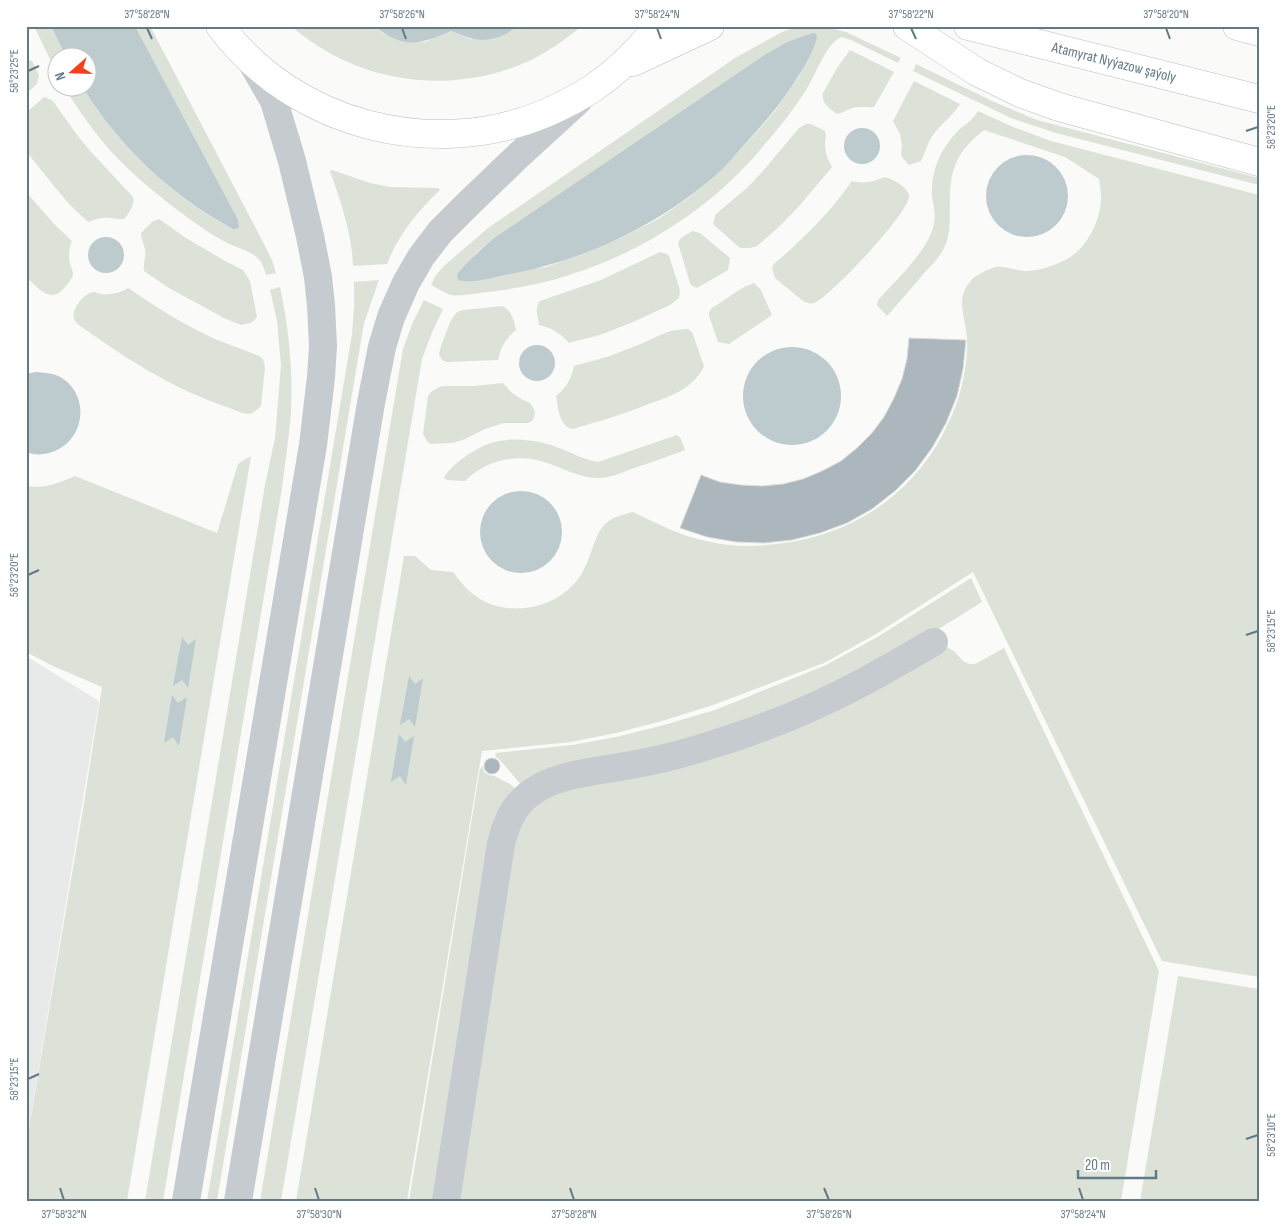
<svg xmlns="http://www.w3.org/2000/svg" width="1285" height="1227" viewBox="0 0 1285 1227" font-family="'Sofia Sans Condensed',sans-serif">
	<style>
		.built { fill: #e8eae9 }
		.green { fill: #dce2d8; fill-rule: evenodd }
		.water { fill: #bdcbce }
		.building { fill: #abb7bd; stroke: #dcdcda }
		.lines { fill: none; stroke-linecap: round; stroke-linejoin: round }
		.major-casing { stroke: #b8bec2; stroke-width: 29 }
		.minor { stroke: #c5cbce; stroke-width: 28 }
		.major { stroke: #fff; stroke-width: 28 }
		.ticks { fill: none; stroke: #627986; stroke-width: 2 }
		.labels { text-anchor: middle; stroke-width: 5; stroke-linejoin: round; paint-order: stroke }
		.street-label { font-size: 15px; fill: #627986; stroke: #fff }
		.neatline { fill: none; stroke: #627986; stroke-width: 2 }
		.ticks-label { font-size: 12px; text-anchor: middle; fill: #627986 }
	</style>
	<rect width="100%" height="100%" fill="#fafaf8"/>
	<path class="built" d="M 26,656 L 99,701 L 26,1147 Z"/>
	<g class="green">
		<path d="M 34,26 L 51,26 L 66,57 L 58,58 L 57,74 Z"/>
		<path d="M 135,26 L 150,26 L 265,246 L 272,260 L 276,273 L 266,275 C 264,268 262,260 255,256 C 249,251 241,249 234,246 C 222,241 211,234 201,227 C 163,200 123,169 95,132 C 84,118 74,103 65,88 L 83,88 C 119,146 171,197 233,229 L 239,224 Z"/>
		<path d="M 291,26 L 374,26 L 384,34 L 425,42 L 451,31 L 471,39 L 512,31 L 518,26 L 582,26 C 566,39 549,51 531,60 C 451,97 358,84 291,26 Z"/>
		<path d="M 799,26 L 826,27 L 846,32 L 901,58 L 898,63 L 851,40 L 841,37 C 825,45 816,75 806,90 C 794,109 780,127 765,144 C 702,222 602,277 503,290 C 494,291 457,297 451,295 C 444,293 437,288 431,285 L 436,275 L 444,266 L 488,228 L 735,58 L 782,32 ZM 787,42 L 814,45 L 799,76 L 775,111 L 755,134 L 717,174 L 691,196 L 658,219 L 621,238 L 583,254 L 546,267 L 457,274 L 477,252 L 494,238 L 766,54 Z"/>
		<path d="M 850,50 L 894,72 L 874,107 C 868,108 860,106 853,108 C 848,109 843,113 837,114 C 830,109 821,103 823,93 L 837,68 Z"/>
		<path d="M 26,60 L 32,61 L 39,75 L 37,84 L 26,94 Z"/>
		<path d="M 916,64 L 992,101 L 1037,120 L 1259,178 L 1259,185 L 1056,133 L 1011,118 L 913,71 Z"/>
		<path d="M 914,81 L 960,104 C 952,117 939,125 931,138 C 927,145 925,153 921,161 L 909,165 L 902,157 L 901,153 L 902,146 L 900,134 L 893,121 Z"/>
		<path d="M 45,97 L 53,101 L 77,135 L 92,153 L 133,197 C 135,205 129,213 124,219 C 119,220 116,218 111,218 C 102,217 96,219 88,222 L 70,205 L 54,186 L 26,151 L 26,113 L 43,98 Z"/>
		<path d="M 978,111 L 1013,127 L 1051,141 L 1259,195 L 1259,977 L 1162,961 L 973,572 L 876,634 L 824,663 L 713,705 L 662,721 L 616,733 L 571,742 L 482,751 L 407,1201 L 296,1201 L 404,556 L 415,556 L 431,570 L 453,572 C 459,580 466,589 474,595 C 503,617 549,611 573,585 C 581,577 586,566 590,555 C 596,540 598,526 614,518 C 620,515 627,514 633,512 C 658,524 678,535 706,541 C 729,547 754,547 777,544 C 849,536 909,498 943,434 C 949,422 955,409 959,396 C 964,378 968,358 967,340 C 967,320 954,300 970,282 C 973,277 980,274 985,271 C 988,270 992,268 995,267 C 1006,265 1018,272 1029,271 C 1044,270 1066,262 1077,252 C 1091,239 1101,216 1101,198 C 1101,192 1100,185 1099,179 L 1065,157 L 984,130 C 959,150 950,166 950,199 C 949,216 952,232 944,248 C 940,257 932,265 925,272 C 913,287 900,301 887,316 L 877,305 L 878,300 C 896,280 930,249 934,223 C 936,214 933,204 932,196 C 931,183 934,170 939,158 C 944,147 953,135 962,127 C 969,122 974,118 978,111 Z"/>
		<path d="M 806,124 L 811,124 L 825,131 C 827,136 825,139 825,144 C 825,153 828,160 832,167 L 800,205 L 781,225 L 757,246 L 750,248 L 740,248 L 714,225 L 713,223 L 716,214 L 748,187 L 763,171 L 799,128 Z"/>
		<path d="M 332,170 L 370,183 L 390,187 L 437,188 L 440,190 C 416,213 399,234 387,264 L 353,266 C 352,234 341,202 330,171 Z"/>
		<path d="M 885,177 C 892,179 907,186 909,195 C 912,210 830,297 814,303 C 810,304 807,303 803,301 L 775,278 L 772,268 L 774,264 C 803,239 830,213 852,181 C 864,184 873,182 885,177 Z"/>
		<path d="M 26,192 L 55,225 L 72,241 C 69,248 68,256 70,264 C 71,267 73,271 73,275 C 72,279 67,285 64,288 C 50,305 38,287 26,277 Z"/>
		<path d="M 159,219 L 186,238 L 225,261 L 243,270 L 250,281 L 257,317 L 251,323 L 241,325 L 226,319 L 169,288 L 144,271 C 143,264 146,257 145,250 C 144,244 141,239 141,233 L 152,222 Z"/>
		<path d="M 692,231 L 700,233 L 730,258 L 728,270 L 697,288 L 691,285 L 690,283 L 678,243 C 680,237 687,235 692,231 Z"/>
		<path d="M 660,252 L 667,254 L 669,256 L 680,290 L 679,298 L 670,305 L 633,322 L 600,335 L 569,343 C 560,333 553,328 539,325 C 538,316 534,308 540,301 L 601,280 Z"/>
		<path d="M 379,280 L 364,323 L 217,1201 L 207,1201 L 352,334 L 354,308 L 354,282 Z"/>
		<path d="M 754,283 L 761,290 L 772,315 L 729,344 L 718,342 L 709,316 L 709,312 L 712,308 L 744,287 Z"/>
		<path d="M 280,287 C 289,329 293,370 291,412 C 289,438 285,463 282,488 L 163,1201 L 145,1201 L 265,485 L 275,438 L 281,365 L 277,321 L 270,290 Z"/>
		<path d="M 128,288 C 156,307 184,325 215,339 C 230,345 244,350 259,356 L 263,359 L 265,367 L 261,406 C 258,409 254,413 249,414 C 242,414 233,409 227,407 C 173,389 125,358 79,325 C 78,324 75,321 74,319 C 71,309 84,293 94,292 C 96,292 99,294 102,294 C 110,295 121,293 128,288 Z"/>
		<path d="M 424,300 L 443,309 L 433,330 L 422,359 L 281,1201 L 260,1201 L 403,349 L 413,322 Z"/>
		<path d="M 503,306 C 512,312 514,320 516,330 C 506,339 501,346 498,360 L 447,362 L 442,360 L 439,354 L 441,346 L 451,320 L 457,312 L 463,310 Z"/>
		<path d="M 688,329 L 692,332 L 704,366 C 700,376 689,386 680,391 C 671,396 661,400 651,403 C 625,414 599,421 573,429 C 559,427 558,407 556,396 C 566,388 571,380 574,366 L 610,356 L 643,343 L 667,332 L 676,330 Z"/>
		<path d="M 503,383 L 511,392 L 521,399 L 530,403 L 533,407 L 535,413 L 534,418 L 532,421 L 528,423 L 504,423 L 485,429 L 465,439 L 453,443 L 430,444 L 427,441 L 423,434 L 428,396 L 432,391 L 442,386 L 474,386 Z"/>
		<path d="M 677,435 L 681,439 L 685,450 C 667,457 649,463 631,469 C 622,473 611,477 601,478 C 583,479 567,470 550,464 C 520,452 487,459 465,481 L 447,480 L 444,478 C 449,468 460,460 469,454 C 497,434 531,437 562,449 C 574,454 585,460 598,462 Z"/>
		<path d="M 251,456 L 127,1201 L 26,1201 L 26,1147 L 84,803 L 102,687 L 53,666 L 26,652 L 26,486 C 44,489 59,483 75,476 L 217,533 L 238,464 Z"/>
		<path d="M 971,578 L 982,602 L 913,645 L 785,711 L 523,787 L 500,760 L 496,757 L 495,753 L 572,745 L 616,737 L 664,725 L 715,710 L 826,665 L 879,636 Z"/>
		<path d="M 947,647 L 954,651 L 963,661 L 969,664 L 975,664 L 1004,648 L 1159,971 L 1121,1201 L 455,1201 L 509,847 L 531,802 L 938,648 Z"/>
		<path d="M 483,766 L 484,772 L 489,775 L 494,776 L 510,784 L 518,791 L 437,1201 L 409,1201 L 480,769 Z"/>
		<path d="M 1178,976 L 1259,989 L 1259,1201 L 1140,1201 Z"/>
	</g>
	<g class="water">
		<path d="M 51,26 L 135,26 L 238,220 L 239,227 L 236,229 L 233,229 C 171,196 119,146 83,88 L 88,88 L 88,58 L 66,57 Z"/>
		<path d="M 374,26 L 518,26 C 505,37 486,43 470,38 C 463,36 457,33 451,31 C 420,45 403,49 374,26 Z"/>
		<path d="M 813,33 L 815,33 L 817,36 C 815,52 795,82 785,96 C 773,113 759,129 744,145 C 735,155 726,166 716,175 C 657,226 586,260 510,274 C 495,277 472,284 458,280 L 457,274 C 468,261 481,249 494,238 L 766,54 L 787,42 Z"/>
		<circle cx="862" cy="146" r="18"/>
		<circle cx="1027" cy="196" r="41"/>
		<circle cx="106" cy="255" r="18"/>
		<circle cx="537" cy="363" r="18"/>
		<circle cx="792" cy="396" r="49"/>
		<path d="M 36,372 C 45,373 54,373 62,378 C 92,398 84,444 49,453 C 41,455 33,455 26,452 L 26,374 Z"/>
		<circle cx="521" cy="532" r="41"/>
		<path d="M 182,637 L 188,645 L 196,639 L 188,688 L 182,680 L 173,686 Z"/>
		<path d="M 409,676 L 415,684 L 423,678 L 415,727 L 409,719 L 400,725 Z"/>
		<path d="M 172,695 L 178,703 L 187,697 L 179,746 L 173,737 L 164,743 Z"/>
		<path d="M 399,734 L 405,742 L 414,736 L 406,785 L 400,776 L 391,782 Z"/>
	</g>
	<g class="building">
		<path d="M 909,338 L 966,340 L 963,369 L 957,396 L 946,423 L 932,448 L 915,471 L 895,491 L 872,509 L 847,523 L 820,533 L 792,540 L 764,543 L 736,542 L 707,537 L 680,528 L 701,475 L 720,482 L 741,485 L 762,486 L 783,484 L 803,479 L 822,471 L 841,461 L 857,448 L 872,433 L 884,417 L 894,398 L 902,379 L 907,359 Z"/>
		<circle cx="492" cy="766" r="8"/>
	</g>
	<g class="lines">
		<defs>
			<g id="major">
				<path d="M 220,26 C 294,125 432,161 546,113 C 562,106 578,98 593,88 C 618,71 639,50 658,26"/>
				<path d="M 907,26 L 977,72 L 1020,93 L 1059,107 L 1259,162"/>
				<path d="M 968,26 L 1259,99"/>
				<path d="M 1237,26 L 1259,32"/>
				<path d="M 633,62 L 710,26"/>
			</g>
		</defs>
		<use href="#major" class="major-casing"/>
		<g class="minor">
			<path d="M 186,1201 L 313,445 L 321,377 L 323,346 L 321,305 L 318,277 L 310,236 L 292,161 L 274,101 L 251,61"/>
			<path d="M 238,1201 L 371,403 L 382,347 L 391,317 L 406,283 L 421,257 L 440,232 L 467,205 L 519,155 L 578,101"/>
			<path d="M 446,1201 L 501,844 C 507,819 516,800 540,787 C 563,774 599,771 625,766 C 656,761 687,753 717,743 C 760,730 804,712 844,692 C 875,677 904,659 934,642"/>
		</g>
		<use href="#major" class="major"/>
	</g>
	<path class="ticks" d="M 147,28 L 152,39M 402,28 L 406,39M 657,28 L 661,39M 911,28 L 916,39M 1166,28 L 1170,39M 28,71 L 39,66M 1246,131 L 1258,127M 28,575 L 39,570M 1246,635 L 1258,631M 28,1079 L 39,1074M 1246,1139 L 1258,1135M 60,1188 L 64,1200M 315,1188 L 319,1200M 570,1188 L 574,1200M 824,1188 L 829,1200M 1079,1188 L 1083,1200"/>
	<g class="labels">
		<g class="street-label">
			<text transform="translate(1114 62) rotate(14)" y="5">Atamyrat Nyýazow şaýoly</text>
		</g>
	</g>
	<rect width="1285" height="1227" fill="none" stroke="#ffffff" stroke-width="55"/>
	<g transform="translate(72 72) rotate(250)"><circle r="24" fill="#ffffff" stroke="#c0c9cf"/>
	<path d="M0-4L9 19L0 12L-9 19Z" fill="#f4401e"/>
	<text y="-8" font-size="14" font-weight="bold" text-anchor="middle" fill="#627986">N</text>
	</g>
	<path d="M1078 1170v8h78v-8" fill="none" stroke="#627986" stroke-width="2.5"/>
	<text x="1085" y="1170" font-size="15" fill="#627986" stroke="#ffffff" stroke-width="4" paint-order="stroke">20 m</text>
	<rect x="28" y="28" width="1230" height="1172" class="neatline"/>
	<g class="ticks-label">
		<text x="147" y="18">37°58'28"N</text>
		<text x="402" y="18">37°58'26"N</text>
		<text x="657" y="18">37°58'24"N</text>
		<text x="911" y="18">37°58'22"N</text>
		<text x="1166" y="18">37°58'20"N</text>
		<text transform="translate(14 71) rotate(-90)" y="4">58°23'25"E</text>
		<text transform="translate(1271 127) rotate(-90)" y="4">58°23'20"E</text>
		<text transform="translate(14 575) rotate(-90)" y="4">58°23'20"E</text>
		<text transform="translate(1271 631) rotate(-90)" y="4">58°23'15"E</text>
		<text transform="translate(14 1079) rotate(-90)" y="4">58°23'15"E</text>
		<text transform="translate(1271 1135) rotate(-90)" y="4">58°23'10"E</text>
		<text x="64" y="1218">37°58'32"N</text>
		<text x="319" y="1218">37°58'30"N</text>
		<text x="574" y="1218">37°58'28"N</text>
		<text x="829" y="1218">37°58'26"N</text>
		<text x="1083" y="1218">37°58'24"N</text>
	</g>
</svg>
